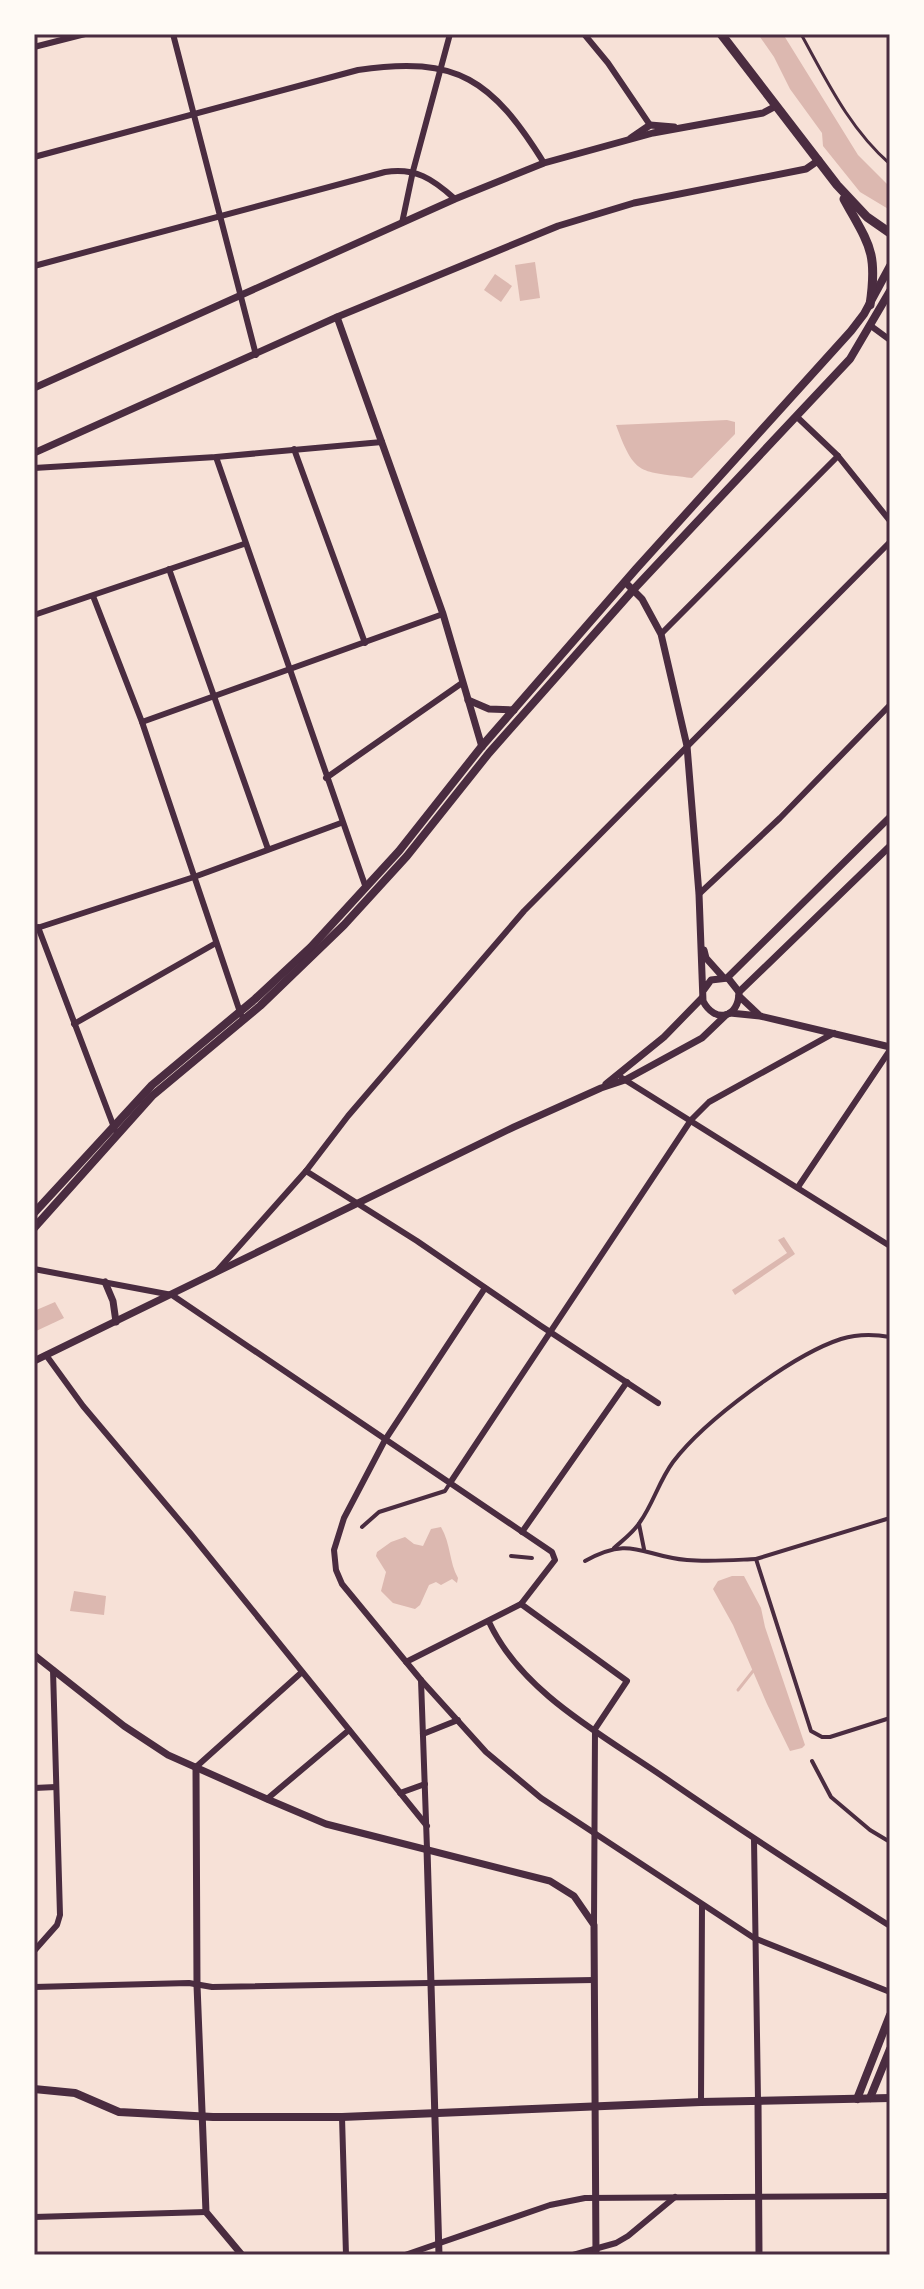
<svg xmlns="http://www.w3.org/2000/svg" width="924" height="2289" viewBox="0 0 924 2289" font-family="'Work Sans',sans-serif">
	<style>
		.water { fill: #dcb8b0 }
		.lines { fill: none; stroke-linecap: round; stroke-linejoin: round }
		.stream { stroke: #dcb8b0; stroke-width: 3 }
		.service { stroke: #4a2c40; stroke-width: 3 }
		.pedestrian { stroke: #4a2c40; stroke-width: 4 }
		.minor { stroke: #4a2c40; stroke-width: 6 }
		.tertiary { stroke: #4a2c40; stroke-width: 7 }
		.secondary { stroke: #4a2c40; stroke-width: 8 }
		.primary { stroke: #4a2c40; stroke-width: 9 }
		.neatline { fill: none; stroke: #4a2c40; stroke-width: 3 }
	</style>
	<rect width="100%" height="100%" fill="#f7e1d7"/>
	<g class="water">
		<path d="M 758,34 L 783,34 L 858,155 L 890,187 L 890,210 L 860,192 L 823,146 L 822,133 L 790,89 L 774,57 Z"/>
		<path d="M 535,262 L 540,298 L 520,301 L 515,265 Z"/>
		<path d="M 495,274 L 512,286 L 501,302 L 484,290 Z"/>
		<path d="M 727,420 L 735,422 L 735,434 L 692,478 C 640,471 635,477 616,425 Z"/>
		<path d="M 784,1237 L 795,1254 L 735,1295 L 732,1290 L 787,1253 L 778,1240 Z"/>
		<path d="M 55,1302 L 64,1318 L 34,1332 L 34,1311 Z"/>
		<path d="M 441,1527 C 451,1544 449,1562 458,1578 L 457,1583 L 452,1579 L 441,1585 L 436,1582 L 429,1585 L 420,1605 L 415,1609 L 393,1603 L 381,1591 L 386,1572 L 376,1556 L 377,1552 L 391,1542 L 405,1537 L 414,1544 L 423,1546 L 431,1529 Z"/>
		<path d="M 732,1576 L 744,1576 L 761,1608 L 765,1627 L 805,1745 L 802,1748 L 790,1751 L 767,1704 L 733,1625 L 713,1589 L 718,1581 Z"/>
		<path d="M 74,1591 L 106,1596 L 104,1615 L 70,1611 Z"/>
	</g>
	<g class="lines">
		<path class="stream" d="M 738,1690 L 753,1671"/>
		<path class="service" d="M 801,34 C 827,81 849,128 890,164"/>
		<g class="pedestrian">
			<path d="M 890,1518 L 756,1559 L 811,1731 L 822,1737 L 830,1737 L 890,1718"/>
			<path d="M 639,1524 L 644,1549"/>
			<path d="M 362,1527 L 379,1512 L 445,1491 L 450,1483"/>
			<path d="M 614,1548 C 623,1540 634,1532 640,1522 C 653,1504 659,1481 673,1462 C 704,1421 792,1355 841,1339 C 857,1334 874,1334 890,1337"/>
			<path d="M 511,1556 L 532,1558"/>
			<path d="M 585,1561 C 632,1535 641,1556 687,1560 C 710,1562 734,1560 756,1559"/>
			<path d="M 812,1761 L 831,1797 L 870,1830 L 890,1842"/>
		</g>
		<g class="minor">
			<path d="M 173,34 L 256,355"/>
			<path d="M 584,34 L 608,63 L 650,125"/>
			<path d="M 34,47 L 85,34"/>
			<path d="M 34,157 L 358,70 C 458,55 492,80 544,163"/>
			<path d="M 402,223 L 413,171 L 450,34"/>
			<path d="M 34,266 L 385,172 C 415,167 433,179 455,199"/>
			<path d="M 871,326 L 890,340"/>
			<path d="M 796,416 L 838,456 L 890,521"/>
			<path d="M 294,449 L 365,643"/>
			<path d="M 216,457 L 366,888"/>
			<path d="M 34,468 L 216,457 L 382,442"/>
			<path d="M 169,569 L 268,849"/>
			<path d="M 93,596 L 142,722 L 241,1015"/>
			<path d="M 34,615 L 244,544"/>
			<path d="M 661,634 L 838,456"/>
			<path d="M 142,722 L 443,614"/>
			<path d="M 326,778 L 462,683"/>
			<path d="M 699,894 L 780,818 L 890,705"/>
			<path d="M 38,927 L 115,1130"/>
			<path d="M 34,929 L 194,877 L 341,823"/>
			<path d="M 74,1024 L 216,943"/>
			<path d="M 622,1078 L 890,1246"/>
			<path d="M 306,1171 L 417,1241 L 541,1326 L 658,1403"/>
			<path d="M 798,1187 L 890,1050"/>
			<path d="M 34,1269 L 172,1295 L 552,1552 L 555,1560 L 521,1604 L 406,1662"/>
			<path d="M 217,1271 L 306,1171 L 348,1116 L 524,911 L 890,542"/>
			<path d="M 485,1288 L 385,1440 L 344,1518 L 334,1550 L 336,1570 L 342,1584 L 421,1680 L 486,1752 L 541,1798 L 754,1938 L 890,1992"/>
			<path d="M 46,1355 L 83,1406 L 190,1533 L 427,1826"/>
			<path d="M 450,1483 L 691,1120 L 709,1102 L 834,1033"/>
			<path d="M 522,1532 L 627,1382"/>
			<path d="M 521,1604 L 627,1681 L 595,1729 L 594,1924"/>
			<path d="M 489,1622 C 522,1693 603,1735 665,1778 C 739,1829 814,1878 890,1926"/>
			<path d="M 421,1680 L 427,1849"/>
			<path d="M 423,1734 L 458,1720"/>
			<path d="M 196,1767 L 302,1672"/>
			<path d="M 34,1788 L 56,1787"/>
			<path d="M 400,1793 L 425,1784"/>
			<path d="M 267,1799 L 349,1730"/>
			<path d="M 754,1839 L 758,2100"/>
			<path d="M 34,1951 L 57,1925 L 60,1915 L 53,1670"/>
			<path d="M 34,1987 L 189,1983 L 212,1987 L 594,1980"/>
			<path d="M 701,2102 L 702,1905"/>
			<path d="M 342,2117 L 346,2255"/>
			<path d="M 34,2217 L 206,2212"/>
			<path d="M 405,2255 L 550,2205 L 585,2198 L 890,2196"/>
			<path d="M 573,2255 L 616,2243 L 628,2236 L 675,2197"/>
		</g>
		<g class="tertiary">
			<path d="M 631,138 L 650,125 L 674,127"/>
			<path d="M 337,317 L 443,614 L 482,747"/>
			<path d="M 34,388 L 455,199 L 544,163 L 653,133 L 763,113 L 776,106"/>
			<path d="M 34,453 L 337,317 L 558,226 L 634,203 L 806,169 L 819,160"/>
			<path d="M 625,582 L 642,599 L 661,634 L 687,746 L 699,894 L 703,1001 C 715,1024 739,1018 739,992 L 728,978 L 711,980 L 703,991"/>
			<path d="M 468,700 L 489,709 L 514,710"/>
			<path d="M 704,950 L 706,958 L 723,977"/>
			<path d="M 727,978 L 890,817"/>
			<path d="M 739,992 L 890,846"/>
			<path d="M 739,996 L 758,1014"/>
			<path d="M 730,1013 L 760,1016 L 890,1047"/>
			<path d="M 606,1084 L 664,1037 L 702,998"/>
			<path d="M 105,1282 L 113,1301 L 116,1322"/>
			<path d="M 34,1361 L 514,1127 L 601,1088 L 625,1080 L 702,1038 L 726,1015"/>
			<path d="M 34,1655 L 124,1726 L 168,1755 L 267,1799 L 326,1824 L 550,1881 L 574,1896 L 594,1925 L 596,2255"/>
			<path d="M 196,1767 L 197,1985 L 206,2212 L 242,2255"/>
			<path d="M 427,1849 L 439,2255"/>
			<path d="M 758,2100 L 759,2255"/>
		</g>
		<g class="secondary">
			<path d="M 34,1213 L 152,1085 L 255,999 L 311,947 L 399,851 L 482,746 L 636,569 L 851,331 L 864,314 L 890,266"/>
			<path d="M 34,1228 L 152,1096 L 260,1006 L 344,925 L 407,856 L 489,753 L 634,589 L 850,359 L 890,291"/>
			<path d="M 34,2089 L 75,2093 L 119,2112 L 213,2117 L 342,2117 L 701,2102 L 890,2098"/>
			<path d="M 870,2098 L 890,2049"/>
			<path d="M 857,2099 L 890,2015"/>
		</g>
		<g class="primary">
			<path d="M 721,34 L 837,185 L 867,217 L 890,233"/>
			<path d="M 844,199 C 869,245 878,251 870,305"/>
		</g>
	</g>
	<rect width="924" height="2289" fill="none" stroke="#fffaf5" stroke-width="72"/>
	<rect x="36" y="36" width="852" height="2217" class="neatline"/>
</svg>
